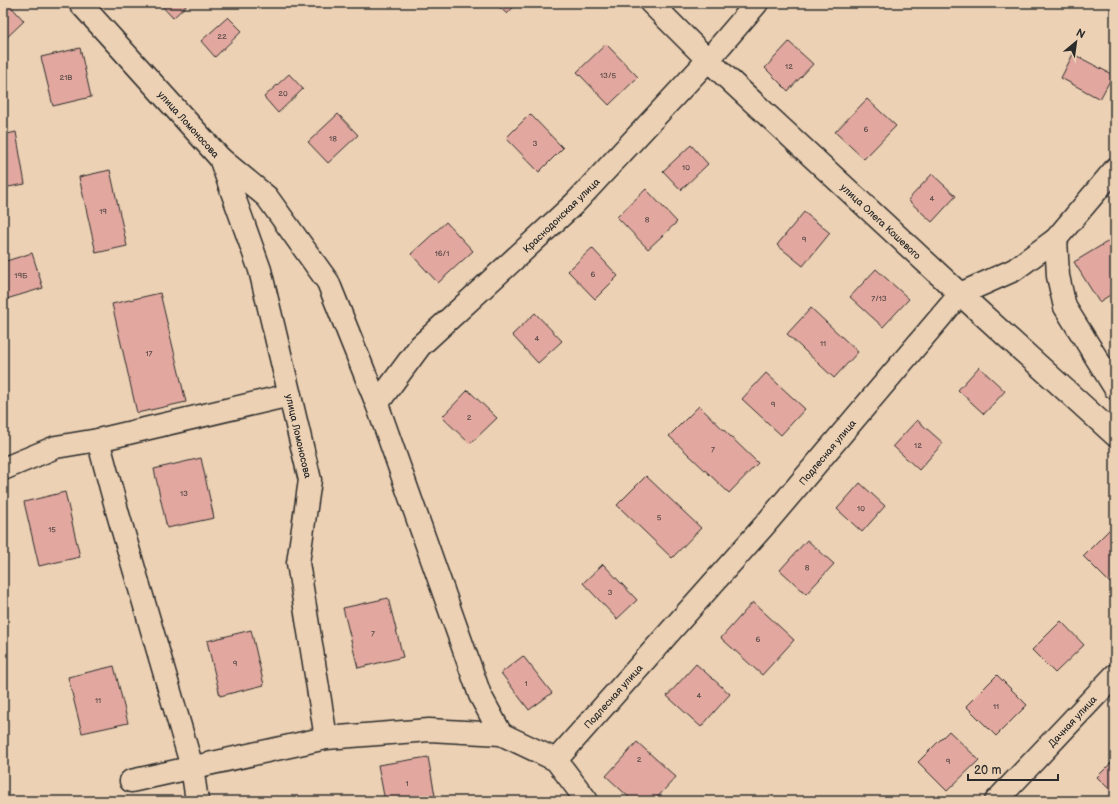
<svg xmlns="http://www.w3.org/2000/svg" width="1118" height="804" viewBox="0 0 1118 804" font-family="'Balsamiq Sans',sans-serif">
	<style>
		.building { fill: #e2a89f; stroke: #2b2b2b }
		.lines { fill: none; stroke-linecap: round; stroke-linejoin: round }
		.minor-casing { stroke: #2b2b2b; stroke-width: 25 }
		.minor { stroke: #ecd1b4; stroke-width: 22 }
		.labels { text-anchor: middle; stroke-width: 3.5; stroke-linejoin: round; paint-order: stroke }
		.number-label { font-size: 8px; fill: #594a48 }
		.street-label { font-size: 10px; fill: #2b2b2b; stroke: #ecd1b4 }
	</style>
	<rect width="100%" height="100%" fill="#ecd1b4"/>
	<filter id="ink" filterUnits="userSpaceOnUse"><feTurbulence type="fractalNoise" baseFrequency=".025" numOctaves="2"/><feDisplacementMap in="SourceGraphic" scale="8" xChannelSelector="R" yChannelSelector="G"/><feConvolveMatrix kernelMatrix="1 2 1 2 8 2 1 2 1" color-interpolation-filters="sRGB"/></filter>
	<g filter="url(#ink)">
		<g class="building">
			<path d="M 3,3 L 8,3 L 24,21 L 3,41 Z"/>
			<path d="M 159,3 L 189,3 L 173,18 Z"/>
			<path d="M 495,3 L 517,3 L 507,14 Z"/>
			<path d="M 228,17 L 242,31 L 215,57 L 201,41 Z"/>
			<path d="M 789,42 L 813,64 L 788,91 L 765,68 Z"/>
			<path d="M 606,44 L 638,77 L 609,105 L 577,72 Z"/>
			<path d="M 80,48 L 91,97 L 53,106 L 41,57 Z"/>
			<path d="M 1073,54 L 1113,75 L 1100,99 L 1061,78 Z"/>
			<path d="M 289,74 L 303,89 L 278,113 L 264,97 Z"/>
			<path d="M 867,99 L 896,126 L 864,159 L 835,132 Z"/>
			<path d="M 338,114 L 358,135 L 328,163 L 308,142 Z"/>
			<path d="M 530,114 L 563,148 L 539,172 L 506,138 Z"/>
			<path d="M 16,132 L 25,184 L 3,188 L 3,135 Z"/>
			<path d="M 691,145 L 708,164 L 681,190 L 663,171 Z"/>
			<path d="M 110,170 L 127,246 L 96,253 L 79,177 Z"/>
			<path d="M 932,174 L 956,196 L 932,222 L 908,200 Z"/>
			<path d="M 646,189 L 677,222 L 648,249 L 617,217 Z"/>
			<path d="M 804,212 L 830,233 L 803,266 L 777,245 Z"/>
			<path d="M 446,222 L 473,251 L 438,283 L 411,254 Z"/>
			<path d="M 1112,239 L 1115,243 L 1115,292 L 1099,302 L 1074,262 Z"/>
			<path d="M 592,248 L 618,276 L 595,299 L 568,271 Z"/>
			<path d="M 32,253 L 43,288 L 3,300 L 3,262 Z"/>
			<path d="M 876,269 L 909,299 L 883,327 L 850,297 Z"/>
			<path d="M 160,293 L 186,402 L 137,413 L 112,304 Z"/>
			<path d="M 811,308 L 858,352 L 834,378 L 787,334 Z"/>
			<path d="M 535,313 L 562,341 L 538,363 L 512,335 Z"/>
			<path d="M 979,367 L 1005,391 L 984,414 L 958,390 Z"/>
			<path d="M 766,373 L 805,409 L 781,435 L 742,399 Z"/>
			<path d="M 468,390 L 497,418 L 470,444 L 442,417 Z"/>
			<path d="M 699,406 L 758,463 L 729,493 L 669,436 Z"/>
			<path d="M 917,420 L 943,443 L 919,470 L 893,446 Z"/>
			<path d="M 201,458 L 214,518 L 167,528 L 154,469 Z"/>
			<path d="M 646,476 L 701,528 L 672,558 L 617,505 Z"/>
			<path d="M 860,483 L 885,506 L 862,532 L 837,509 Z"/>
			<path d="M 65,492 L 80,557 L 39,566 L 24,502 Z"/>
			<path d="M 1114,525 L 1115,526 L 1115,588 L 1083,556 Z"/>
			<path d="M 807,540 L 834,564 L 806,594 L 780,570 Z"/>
			<path d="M 603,564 L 637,600 L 617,619 L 583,583 Z"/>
			<path d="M 388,598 L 403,657 L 358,668 L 343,608 Z"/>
			<path d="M 753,602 L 794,640 L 762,675 L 721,638 Z"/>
			<path d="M 1061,621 L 1084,645 L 1055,673 L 1032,650 Z"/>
			<path d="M 251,630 L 264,685 L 220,696 L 207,641 Z"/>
			<path d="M 523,656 L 552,693 L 529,710 L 501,673 Z"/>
			<path d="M 696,664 L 730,694 L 701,727 L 667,696 Z"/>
			<path d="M 114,666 L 128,723 L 82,733 L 68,677 Z"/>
			<path d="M 997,675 L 1027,705 L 996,736 L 966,706 Z"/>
			<path d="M 949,731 L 979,760 L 947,791 L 918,762 Z"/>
			<path d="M 637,742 L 676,777 L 654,801 L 633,801 L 606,776 Z"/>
			<path d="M 428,757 L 436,801 L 385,801 L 378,765 Z"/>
			<path d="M 1115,759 L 1115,795 L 1097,777 Z"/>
		</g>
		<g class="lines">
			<defs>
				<g id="minor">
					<path d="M 80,3 L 220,158 L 260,270 L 310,480 L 298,563 L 326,738"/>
					<path d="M 651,3 L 708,60 L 960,294 L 1115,435"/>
					<path d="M 221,159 L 267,197 L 328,282 L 377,404 L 480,695 L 501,734"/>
					<path d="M 1056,239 L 1058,276 L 1065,307 L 1115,388"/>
					<path d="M 377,404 L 420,346 L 575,203 L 708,60 L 757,3"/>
					<path d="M 98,440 L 118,514 L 192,767 L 197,801"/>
					<path d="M 3,469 L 56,447 L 98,440 L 290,395"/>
					<path d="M 556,760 L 763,527 L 960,294 L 1014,270 L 1056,239 L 1115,169"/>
					<path d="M 131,781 L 326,738 L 429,730 L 501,734 L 556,760 L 587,801"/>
					<path d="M 996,801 L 1115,675"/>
				</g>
			</defs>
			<use href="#minor" class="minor-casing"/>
			<use href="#minor" class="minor"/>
		</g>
	</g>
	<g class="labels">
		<g class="number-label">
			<text x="222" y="39">22</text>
			<text x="789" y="69">12</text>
			<text x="608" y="78">13/5</text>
			<text x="66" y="80">21В</text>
			<text x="283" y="96">20</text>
			<text x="866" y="132">6</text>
			<text x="333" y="141">18</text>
			<text x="535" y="146">3</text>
			<text x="686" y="170">10</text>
			<text x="932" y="201">4</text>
			<text x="103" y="214">19</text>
			<text x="647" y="222">8</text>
			<text x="804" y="242">9</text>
			<text x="442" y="256">16/1</text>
			<text x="593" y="277">6</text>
			<text x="21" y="278">19Б</text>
			<text x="879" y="301">7/13</text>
			<text x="537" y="341">4</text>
			<text x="823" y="346">11</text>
			<text x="149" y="356">17</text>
			<text x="773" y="407">9</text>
			<text x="469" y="420">2</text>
			<text x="918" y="448">12</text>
			<text x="713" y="452">7</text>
			<text x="184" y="496">13</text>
			<text x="861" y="511">10</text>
			<text x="659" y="520">5</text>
			<text x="52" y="532">15</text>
			<text x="807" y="570">8</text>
			<text x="610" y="595">3</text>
			<text x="373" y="636">7</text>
			<text x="758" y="642">6</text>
			<text x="235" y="666">9</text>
			<text x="526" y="686">1</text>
			<text x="699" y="698">4</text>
			<text x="98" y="703">11</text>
			<text x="996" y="709">11</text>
			<text x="639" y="762">2</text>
			<text x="948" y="764">9</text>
			<text x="407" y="786">1</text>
		</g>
		<g class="street-label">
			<text transform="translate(189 124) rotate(48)" y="4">улица Ломоносова</text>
			<text transform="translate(561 215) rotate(-44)" y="4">Краснодонская улица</text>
			<text transform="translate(881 221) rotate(43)" y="4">улица Олега Кошевого</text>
			<text transform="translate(299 436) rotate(77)" y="4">улица Ломоносова</text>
			<text transform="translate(827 452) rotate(-50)" y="4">Подлесная улица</text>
			<text transform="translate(613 696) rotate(-48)" y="4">Подлесная улица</text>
			<text transform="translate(1072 721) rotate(-47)" y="4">Дачная улица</text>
		</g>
	</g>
	<rect width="1118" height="804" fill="none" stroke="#ecd1b4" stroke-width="16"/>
	<rect x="8" y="8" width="1102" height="788" fill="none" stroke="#2b2b2b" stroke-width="1.5" filter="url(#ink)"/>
	<g transform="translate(1076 42) rotate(29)" stroke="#ecd1b4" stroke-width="3" paint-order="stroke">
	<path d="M0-3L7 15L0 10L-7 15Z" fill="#2b2b2b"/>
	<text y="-6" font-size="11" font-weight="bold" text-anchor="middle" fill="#2b2b2b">N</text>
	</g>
	<path d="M968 774v6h90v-6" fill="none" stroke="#2b2b2b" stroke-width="2"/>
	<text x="974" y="774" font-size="12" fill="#2b2b2b" stroke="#ecd1b4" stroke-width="3" paint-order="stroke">20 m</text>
</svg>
